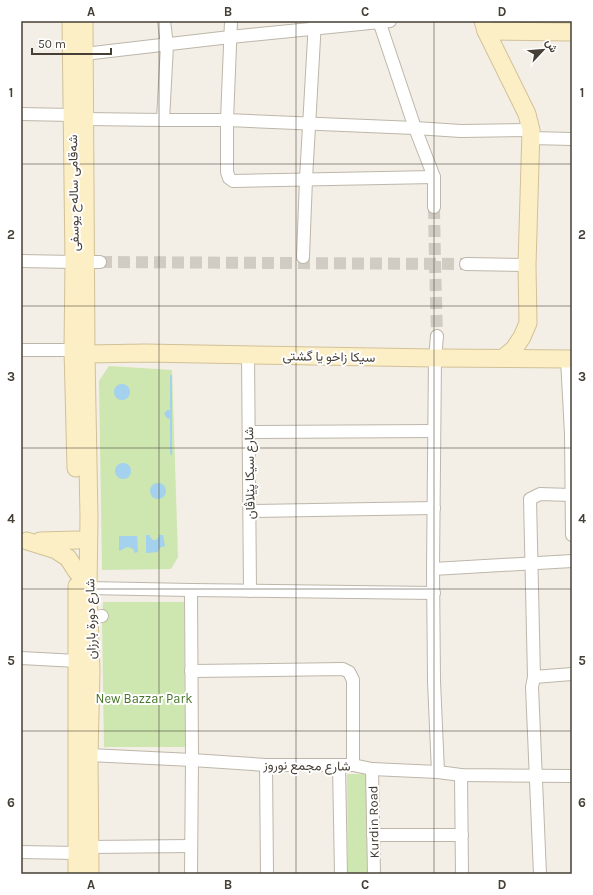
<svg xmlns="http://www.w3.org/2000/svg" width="593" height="895" viewBox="0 0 593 895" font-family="Karla,Vazirmatn,sans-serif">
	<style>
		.green { fill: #cee6af }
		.water { fill: #a3d1ee }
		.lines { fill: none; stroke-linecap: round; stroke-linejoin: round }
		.street-tunnel { stroke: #d0ccc3; stroke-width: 12; stroke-dasharray: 12 6; stroke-linecap: butt }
		.street-casing { stroke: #beb6a9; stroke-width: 14 }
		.secondary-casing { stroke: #d2c197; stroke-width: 19 }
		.street { stroke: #fff; stroke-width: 12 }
		.secondary { stroke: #fdefc5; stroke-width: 17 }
		.grid { fill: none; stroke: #453f35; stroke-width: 1; stroke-opacity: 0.55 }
		.labels { text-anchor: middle; stroke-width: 4; stroke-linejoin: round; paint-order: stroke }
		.street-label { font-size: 13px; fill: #453f35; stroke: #fff }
		.park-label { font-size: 13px; fill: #48752a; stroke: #fff }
		.neatline { fill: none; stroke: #453f35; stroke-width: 1.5 }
		.grid-label { font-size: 13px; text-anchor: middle; font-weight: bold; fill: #453f35 }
	</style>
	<rect width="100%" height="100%" fill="#f3efe6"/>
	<g class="green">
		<path d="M 109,366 L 172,370 L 178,557 L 171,569 L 102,570 L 99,381 Z"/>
		<path d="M 103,602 L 184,602 L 185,747 L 104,747 L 102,620 Z"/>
		<path d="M 347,774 L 366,774 L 367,874 L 348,874 Z"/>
	</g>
	<g class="water">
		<path d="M 170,375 L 172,375 L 172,455 L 170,454 L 170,419 L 167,418 L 164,414 L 167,410 L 170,410 Z"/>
		<circle cx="122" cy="392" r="8"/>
		<circle cx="123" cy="471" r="8"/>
		<circle cx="158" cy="491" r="8"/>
		<path d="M 146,535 L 149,535 L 151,538 L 153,540 L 156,540 L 158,538 L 159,535 L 163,535 L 165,546 C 161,547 159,548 158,552 L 146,553 Z"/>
		<path d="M 119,536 L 137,536 L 138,552 L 135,553 L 133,549 C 126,545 125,549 119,551 Z"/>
	</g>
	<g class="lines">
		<g class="street-tunnel">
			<path d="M 434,207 L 435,263 L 437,336"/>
			<path d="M 100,262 L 466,264"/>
		</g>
		<defs>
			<g id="street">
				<path d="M 231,21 L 227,120 L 227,172 L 229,178 L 233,181 L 434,177"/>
				<path d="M 379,21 L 415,128 L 434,177 L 434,207"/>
				<path d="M 84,54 L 230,37 L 390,21"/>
				<path d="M 21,114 L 72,115"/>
				<path d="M 84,119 L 163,120 L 227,120 L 415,128 L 461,131 L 531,130"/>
				<path d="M 163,120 L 167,45 L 164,21"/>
				<path d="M 531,138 L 572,139"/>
				<path d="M 303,257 L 306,179 L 315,21"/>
				<path d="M 21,261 L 74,262"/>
				<path d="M 85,262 L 100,262"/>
				<path d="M 466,264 L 527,265"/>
				<path d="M 437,336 L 435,358 L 433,569 L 434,681 L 438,772"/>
				<path d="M 21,350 L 73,350"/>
				<path d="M 248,355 L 250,591"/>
				<path d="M 567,359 L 571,434 L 572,535"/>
				<path d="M 249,432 L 434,431"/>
				<path d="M 250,511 L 434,508"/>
				<path d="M 433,569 L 572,561"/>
				<path d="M 88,588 L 191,590 L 434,593"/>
				<path d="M 191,590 L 192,760 L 191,874"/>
				<path d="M 89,625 L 97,617 L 102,616"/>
				<path d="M 21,658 L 77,661"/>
				<path d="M 191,671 L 343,669 L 349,672 L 353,680 L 353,765"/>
				<path d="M 534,677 L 572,674"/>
				<path d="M 89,755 L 192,760 L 266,765 L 353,765 L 372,769 L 438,772 L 461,775 L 572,776"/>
				<path d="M 266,765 L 267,874"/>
				<path d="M 339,765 L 341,874"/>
				<path d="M 372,769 L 374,874"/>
				<path d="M 461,775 L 462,874"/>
				<path d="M 373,835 L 462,835"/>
				<path d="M 90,847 L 191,846"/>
				<path d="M 21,852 L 76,853"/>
				<path d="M 540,874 L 532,687 L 534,677 L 530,499 L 540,494 L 571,495"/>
			</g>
			<g id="secondary">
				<path d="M 71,21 L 74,262 L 73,350 L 76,468"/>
				<path d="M 84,21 L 86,354 L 89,518 L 88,588 L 91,671 L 89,755 L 90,874"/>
				<path d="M 483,21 L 486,31 L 527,114 L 531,130 L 527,265 L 528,323 L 522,337 L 514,349 L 503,358"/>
				<path d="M 486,31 L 572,32"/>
				<path d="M 86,354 L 145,353 L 435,358 L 572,359"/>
				<path d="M 27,541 L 56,550 L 68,558 L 77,572"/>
				<path d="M 40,541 L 78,540"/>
				<path d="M 77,874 L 77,586"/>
			</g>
		</defs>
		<use href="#street" class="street-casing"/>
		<use href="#secondary" class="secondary-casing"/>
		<use href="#street" class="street"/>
		<use href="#secondary" class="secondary"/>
	</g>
	<path class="grid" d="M 159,21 L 159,874M 296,21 L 296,874M 434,21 L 434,874M 21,164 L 572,164M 21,306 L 572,306M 21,448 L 572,448M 21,589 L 572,589M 21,731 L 572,731"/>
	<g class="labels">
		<g class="street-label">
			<text transform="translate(73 193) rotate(-91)" y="5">شەقامی سالەح یوسفی</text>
			<text transform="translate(329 356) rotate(1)" y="5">سیکا زاخو یا گشتى</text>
			<text transform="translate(249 473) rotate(-91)" y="5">شارع سيكا پێلاڤان</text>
			<text transform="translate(90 619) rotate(-91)" y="5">شارع دورة بارزان</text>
			<text transform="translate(307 765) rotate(1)" y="5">شارع مجمع نوروز</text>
			<text transform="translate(373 822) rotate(-91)" y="5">Kurdin Road</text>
		</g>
		<g class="park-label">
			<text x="144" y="703">New Bazzar Park</text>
		</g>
	</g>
	<rect width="593" height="895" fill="none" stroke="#ffffff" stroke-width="44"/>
	<g transform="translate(543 50) rotate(64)" stroke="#ffffff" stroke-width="3" paint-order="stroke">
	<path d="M0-3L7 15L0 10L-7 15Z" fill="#453f35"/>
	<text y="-6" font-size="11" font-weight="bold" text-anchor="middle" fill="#453f35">ش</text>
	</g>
	<path d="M32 48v6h79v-6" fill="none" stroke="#453f35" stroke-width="2"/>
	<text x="38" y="48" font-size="12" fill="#453f35" stroke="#ffffff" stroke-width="3" paint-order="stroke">50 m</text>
	<rect x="22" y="22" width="549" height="851" class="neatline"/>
	<g class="grid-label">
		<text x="91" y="16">A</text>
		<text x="228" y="16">B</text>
		<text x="365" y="16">C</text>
		<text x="502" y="16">D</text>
		<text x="11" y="97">1</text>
		<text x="582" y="97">1</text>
		<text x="11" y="239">2</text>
		<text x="582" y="239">2</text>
		<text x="11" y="381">3</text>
		<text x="582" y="381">3</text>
		<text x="11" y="523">4</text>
		<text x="582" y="523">4</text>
		<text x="11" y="665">5</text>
		<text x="582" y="665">5</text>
		<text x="11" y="807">6</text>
		<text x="582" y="807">6</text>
		<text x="91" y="889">A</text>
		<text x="228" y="889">B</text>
		<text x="365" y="889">C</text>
		<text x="502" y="889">D</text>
	</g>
</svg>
